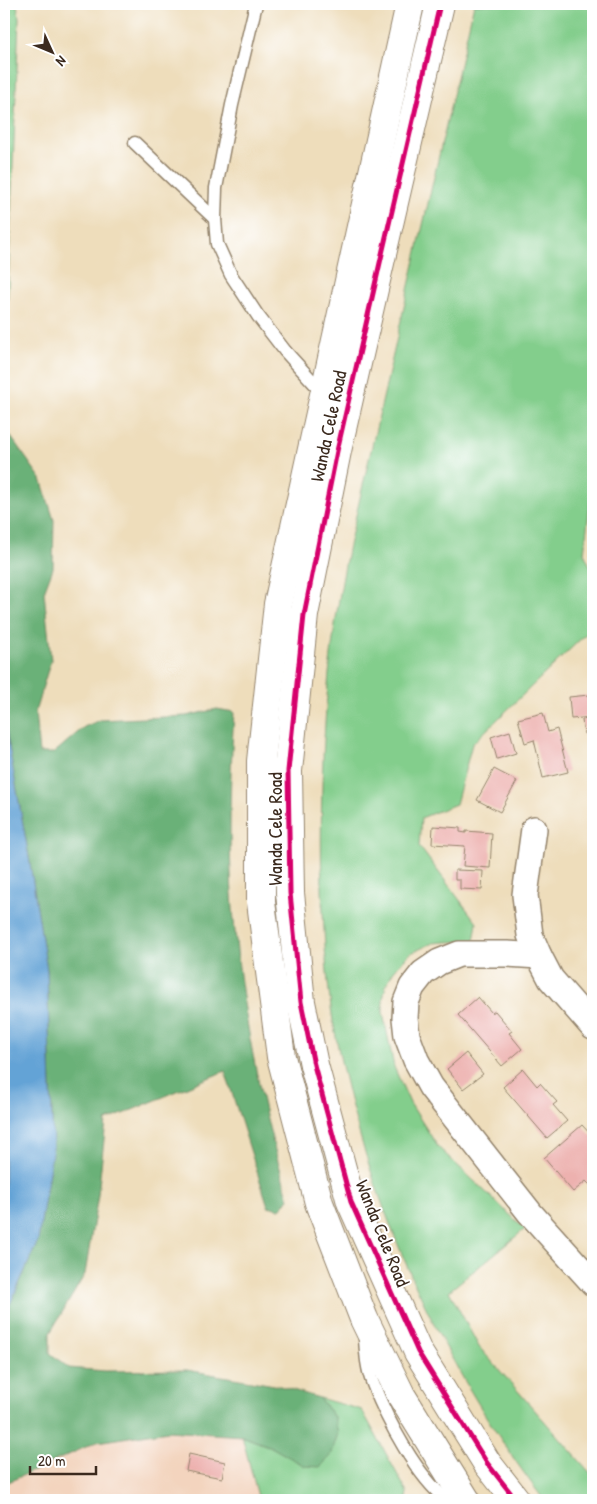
<svg xmlns="http://www.w3.org/2000/svg" width="597" height="1504" viewBox="0 0 597 1504" font-family="'Patrick Hand',sans-serif">
	<style>
		.built { fill: #f3d4be }
		.green { fill: #83ce8c; stroke: #5f7c55 }
		.forest { fill: #6ab178; stroke: #526e4b }
		.water { fill: #64a3d6; stroke: #50667a }
		.building { fill: #edb1af }
		.lines { fill: none; stroke-linecap: round; stroke-linejoin: round }
		.lane-casing { stroke: #94846c; stroke-width: 15 }
		.street-casing { stroke: #94846c; stroke-width: 28 }
		.secondary-casing { stroke: #94846c; stroke-width: 30 }
		.lane { stroke: #fff; stroke-width: 12 }
		.street { stroke: #fff; stroke-width: 25 }
		.secondary { stroke: #fff; stroke-width: 28 }
		.cycleway-casing { stroke: #fff; stroke-width: 8 }
		.cycleway { stroke: #d6006c; stroke-width: 5 }
		.labels { text-anchor: middle; stroke-width: 4; stroke-linejoin: round; paint-order: stroke }
		.street-label { font-size: 19px; fill: #3b2a1e; stroke: #fff }
	</style>
	<rect width="100%" height="100%" fill="#fff"/>
	<filter id="ink" filterUnits="userSpaceOnUse"><feTurbulence type="fractalNoise" baseFrequency=".02" numOctaves="2"/><feDisplacementMap in="SourceGraphic" scale="10" xChannelSelector="R" yChannelSelector="G"/><feConvolveMatrix kernelMatrix="1 2 1 2 8 2 1 2 1" color-interpolation-filters="sRGB"/></filter>
	<filter id="wash" filterUnits="userSpaceOnUse"><feTurbulence type="fractalNoise" baseFrequency=".0096" numOctaves="4" result="noise"/><feDisplacementMap in="SourceGraphic" scale="20" xChannelSelector="R" yChannelSelector="G"/><feGaussianBlur stdDeviation="1.12" result="paint"/><feColorMatrix in="noise" values="0 0 0 0 0 0 0 0 0 0 0 0 0 0 0 0 0 1.4 0 .05"/><feComposite in="paint" operator="in"/></filter>
	<g filter="url(#wash)">
		<rect width="100%" height="100%" fill="#edb"/>
		<path class="built" d="M 168,1431 L 242,1436 L 259,1500 L 4,1500 L 4,1484 L 97,1442 Z"/>
		<g class="green">
			<path d="M 4,4 L 17,4 L 19,18 L 4,386 Z"/>
			<path d="M 474,4 L 593,4 L 593,478 L 584,553 L 593,572 L 590,630 L 472,744 L 456,804 L 421,818 L 419,846 L 477,923 L 474,941 L 446,942 L 433,943 L 411,953 L 402,961 L 393,972 L 386,985 L 383,999 L 383,1013 L 394,1067 L 410,1103 L 438,1147 L 525,1229 L 449,1291 L 479,1347 L 593,1476 L 593,1500 L 544,1500 C 437,1360 364,1194 333,1021 C 326,978 324,933 322,890 C 320,818 322,746 329,674 C 333,632 340,591 348,550 Z"/>
			<path d="M 319,1398 L 362,1410 L 407,1492 L 406,1500 L 259,1500 L 242,1436 L 271,1447 L 334,1417 Z"/>
		</g>
		<path class="forest" d="M 4,427 L 41,479 L 54,520 L 53,568 L 44,592 L 51,660 L 35,712 L 39,753 L 54,753 L 84,727 L 100,720 L 186,716 L 217,709 L 234,712 C 230,778 228,843 233,909 C 241,1008 260,1104 289,1199 L 280,1209 L 268,1206 L 225,1071 L 106,1121 L 98,1195 L 85,1274 L 50,1333 L 50,1353 L 69,1368 L 105,1371 L 187,1370 L 280,1386 L 319,1398 L 334,1417 L 338,1433 L 331,1456 L 320,1467 L 305,1466 L 271,1447 L 242,1436 L 168,1431 L 97,1442 L 4,1484 L 4,1318 L 38,1241 L 53,1147 L 47,970 L 29,857 L 4,719 Z"/>
		<path class="water" d="M 4,719 L 29,857 L 47,970 L 53,1147 L 38,1241 L 4,1318 Z"/>
		<g id="blocks">
			<g class="building">
				<path d="M 589,695 L 592,717 L 571,719 L 569,697 Z"/>
				<path d="M 543,713 L 548,732 L 557,729 L 568,772 L 543,778 L 534,740 L 525,743 L 518,719 Z"/>
				<path d="M 593,718 L 593,743 L 589,743 L 588,734 L 584,734 L 582,720 Z"/>
				<path d="M 510,731 L 516,753 L 497,759 L 491,737 Z"/>
				<path d="M 494,769 L 517,781 L 500,812 L 477,800 Z"/>
				<path d="M 433,826 L 460,828 L 460,832 L 466,833 L 466,831 L 492,833 L 490,868 L 463,866 L 465,846 L 432,844 Z"/>
				<path d="M 455,870 L 483,871 L 482,890 L 460,889 L 460,880 L 455,880 Z"/>
				<path d="M 478,997 L 492,1013 L 495,1011 L 512,1031 L 509,1033 L 522,1049 L 502,1066 L 458,1015 Z"/>
				<path d="M 466,1053 L 483,1074 L 463,1089 L 447,1069 Z"/>
				<path d="M 523,1069 L 537,1086 L 540,1083 L 548,1092 L 557,1102 L 553,1105 L 567,1121 L 547,1138 L 503,1087 Z"/>
				<path d="M 582,1125 L 593,1137 L 593,1188 L 586,1181 L 573,1192 L 544,1158 Z"/>
				<path d="M 189,1454 L 225,1462 L 222,1478 L 186,1471 Z"/>
			</g>
		</g>
	</g>
	<g filter="url(#ink)">
		<use href="#blocks" fill-opacity="0" stroke="#94846c" stroke-width="1"/>
		<g class="lines">
			<defs>
				<g id="lane">
					<path d="M 256,4 L 232,105 L 216,188 L 215,219 L 217,244 L 231,275 L 258,316 L 285,351 L 324,394"/>
					<path d="M 135,143 L 215,219"/>
					<path d="M 365,1339 C 366,1354 367,1370 373,1384 C 387,1420 417,1477 447,1500"/>
				</g>
				<g id="street">
					<path d="M 534,829 L 525,895 L 530,935 L 539,956 L 551,979 L 593,1027"/>
					<path d="M 539,956 L 507,954 L 459,954 L 439,962 L 423,973 L 412,987 L 406,1002 L 405,1018 L 407,1036 L 416,1060 L 431,1087 L 530,1213 L 593,1283"/>
				</g>
				<g id="secondary">
					<path d="M 410,4 L 278,604 L 261,761 L 261,902 L 281,1057 L 319,1203 L 364,1319 L 401,1395 L 466,1500"/>
					<path d="M 440,4 L 382,254 L 337,451 L 304,615 L 288,771 L 290,893 L 301,1002 L 314,1065 L 351,1202 L 418,1352 L 487,1463 L 516,1500"/>
				</g>
			</defs>
			<use href="#lane" class="lane-casing"/>
			<use href="#street" class="street-casing"/>
			<use href="#secondary" class="secondary-casing"/>
			<use href="#lane" class="lane"/>
			<use href="#street" class="street"/>
			<use href="#secondary" class="secondary"/>
			<defs>
				<path id="cycleway" d="M 440,4 L 382,254 L 337,451 L 304,615 L 288,771 L 290,893 L 301,1002 L 314,1065 L 351,1202 L 418,1352 L 487,1463 L 516,1500"/>
			</defs>
			<use href="#cycleway" class="cycleway-casing"/>
			<use href="#cycleway" class="cycleway"/>
		</g>
	</g>
	<g class="labels">
		<g class="street-label">
			<text transform="translate(328 426) rotate(-78)" y="7">Wanda Cele Road</text>
			<text transform="translate(275 829) rotate(-90)" y="7">Wanda Cele Road</text>
			<text transform="translate(383 1233) rotate(68)" y="7">Wanda Cele Road</text>
		</g>
	</g>
	<rect width="597" height="1504" fill="none" stroke="#fff" stroke-width="20"/>
	<g transform="translate(52 52) rotate(134)" stroke="#ffffff" stroke-width="4" paint-order="stroke">
	<path d="M0-4L9 19L0 12L-9 19Z" fill="#3b2a1e"/>
	<text y="-8" font-size="14" font-weight="bold" text-anchor="middle" fill="#3b2a1e">N</text>
	</g>
	<path d="M30 1466v8h66v-8" fill="none" stroke="#3b2a1e" stroke-width="2.5"/>
	<text x="38" y="1466" font-size="15" fill="#3b2a1e" stroke="#ffffff" stroke-width="4" paint-order="stroke">20 m</text>
</svg>
